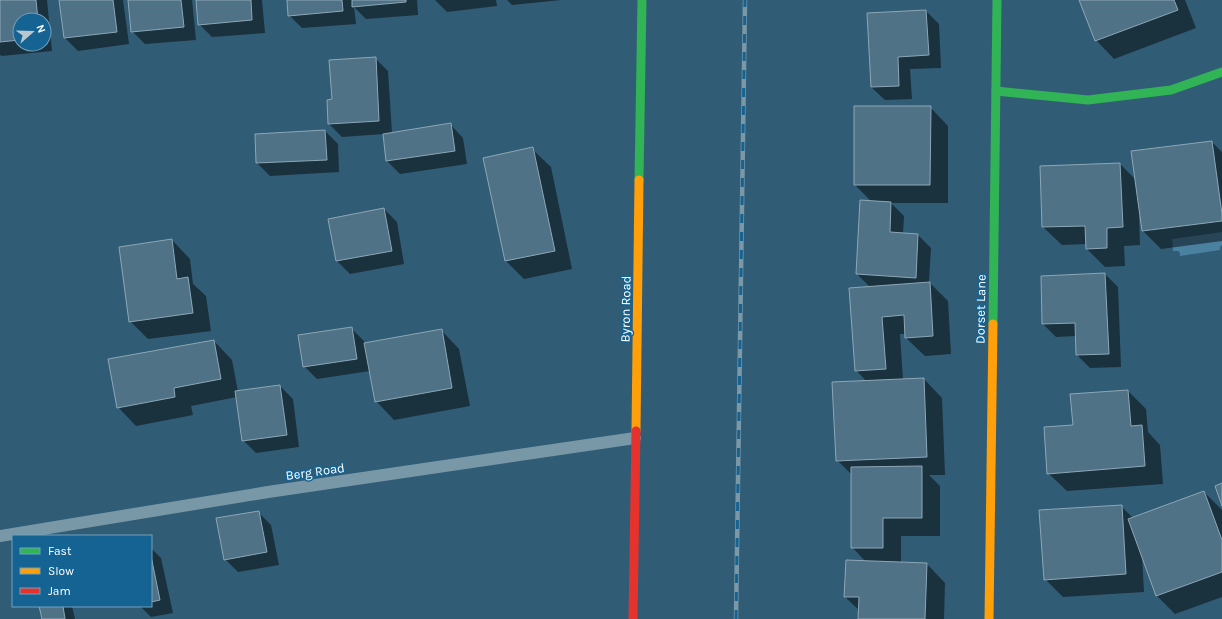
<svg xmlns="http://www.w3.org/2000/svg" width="1222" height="619" viewBox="0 0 1222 619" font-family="Karla,sans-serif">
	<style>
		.water { fill: #4a81a1 }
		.shadow { fill: #0007; fill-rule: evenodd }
		.building { fill: #507286; stroke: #8da7b6 }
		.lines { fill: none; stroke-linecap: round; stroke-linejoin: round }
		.lane { stroke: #7898a8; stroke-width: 12 }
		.fast { stroke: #30b455; stroke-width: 9 }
		.slow { stroke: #ff9f0a; stroke-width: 9 }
		.jam { stroke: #e5322d; stroke-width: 9 }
		.rail-casing { stroke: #7b98a7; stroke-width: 4.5 }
		.rail { stroke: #146392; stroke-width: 3; stroke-dasharray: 9; stroke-linecap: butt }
		.labels { text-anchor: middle; stroke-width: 3; stroke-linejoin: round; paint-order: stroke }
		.street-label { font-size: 13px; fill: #fff; stroke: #146392 }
	</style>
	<rect width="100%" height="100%" fill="#315c75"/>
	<path class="water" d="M 1222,232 L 1222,245 L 1220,247 L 1220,250 L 1180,256 L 1180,253 L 1178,251 L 1173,251 L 1172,239 Z"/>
	<g class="shadow">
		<path d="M 0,0 L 47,0 L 52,51 L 2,56 L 0,55 ZM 20,20 L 44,20 L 44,44 L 20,44 Z"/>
		<path d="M 60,0 L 123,0 L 129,44 L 78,51 L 65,38 Z"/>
		<path d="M 129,0 L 192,0 L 196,40 L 145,44 L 132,31 Z"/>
		<path d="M 197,0 L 262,0 L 265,33 L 212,37 L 199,24 Z"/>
		<path d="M 288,0 L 417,0 L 418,15 L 366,19 L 354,7 L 356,24 L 302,28 L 289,15 Z"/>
		<path d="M 435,0 L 496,0 L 497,6 L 447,12 Z"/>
		<path d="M 507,0 L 561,0 L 512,5 Z"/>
		<path d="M 1080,0 L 1185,0 L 1196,28 L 1114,59 L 1096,40 Z"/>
		<path d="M 926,11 L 939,24 L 941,68 L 910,69 L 912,99 L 885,100 L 871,87 Z"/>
		<path d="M 375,58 L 388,71 L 392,133 L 450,124 L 463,138 L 467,164 L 400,174 L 387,161 L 384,134 L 342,137 L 329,124 L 328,101 L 333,100 Z"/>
		<path d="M 930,107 L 948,126 L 948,203 L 891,203 L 904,216 L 903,234 L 918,235 L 931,248 L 929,282 L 948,301 L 951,354 L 925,356 L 906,338 L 906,334 L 900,334 L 903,380 L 924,379 L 942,398 L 945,475 L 929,475 L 940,486 L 940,536 L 901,536 L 901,563 L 927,564 L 945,583 L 944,619 L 859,619 L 859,610 L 845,597 L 866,562 L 852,547 L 852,475 L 837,460 L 867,382 L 856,370 L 870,287 L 857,274 L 872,202 L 855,185 Z"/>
		<path d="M 325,131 L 338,144 L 339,172 L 270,176 L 257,163 Z"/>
		<path d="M 1212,142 L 1222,152 L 1222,241 L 1161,249 L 1143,231 L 1141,216 L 1139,216 L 1140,245 L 1124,246 L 1125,266 L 1105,267 L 1087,249 L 1086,244 L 1062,245 L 1043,227 L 1041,167 L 1120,164 L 1136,180 Z"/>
		<path d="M 532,149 L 551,167 L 572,269 L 524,279 L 506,261 Z"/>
		<path d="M 384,209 L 397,222 L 404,264 L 350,274 L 337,261 Z"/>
		<path d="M 172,240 L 190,259 L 193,284 L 206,296 L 211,331 L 148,339 L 130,321 Z"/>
		<path d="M 1105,274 L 1118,287 L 1121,367 L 1090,368 L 1077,355 L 1076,336 L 1056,337 L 1043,324 Z"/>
		<path d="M 351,328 L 364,341 L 365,344 L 441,330 L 459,349 L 470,406 L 394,420 L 376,401 L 370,371 L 317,379 L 304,366 Z"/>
		<path d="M 214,341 L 232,360 L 238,392 L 280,386 L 293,399 L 299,447 L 256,453 L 243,440 L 237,397 L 191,406 L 193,415 L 136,426 L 118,407 Z"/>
		<path d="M 1128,391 L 1146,409 L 1148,432 L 1160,445 L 1163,484 L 1067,491 L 1048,473 L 1074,426 Z"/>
		<path d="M 1204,492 L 1222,510 L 1222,597 L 1175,614 L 1157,596 L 1142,556 L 1144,592 L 1063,597 L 1045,579 L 1121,506 L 1133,518 Z"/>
		<path d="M 258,512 L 271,525 L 279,565 L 238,572 L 225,559 Z"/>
		<path d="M 151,548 L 161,558 L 173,613 L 151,617 L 140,606 L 151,606 Z"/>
		<path d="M 40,606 L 72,606 L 75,619 L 43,619 Z"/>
	</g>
	<g class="building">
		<path d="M 0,0 L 36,0 L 38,20 L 20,20 L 20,40 L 0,42 Z"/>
		<path d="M 59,0 L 113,0 L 117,32 L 64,38 Z"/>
		<path d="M 128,0 L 181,0 L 184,27 L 131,32 Z"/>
		<path d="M 196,0 L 251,0 L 252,20 L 198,25 Z"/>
		<path d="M 287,0 L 342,0 L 343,11 L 288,16 Z"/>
		<path d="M 352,0 L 406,0 L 406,2 L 352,7 Z"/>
		<path d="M 1079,0 L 1174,0 L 1178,10 L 1095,41 Z"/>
		<path d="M 926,10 L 929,55 L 898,57 L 899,86 L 871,87 L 867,13 Z"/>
		<path d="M 376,57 L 379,121 L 328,124 L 327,100 L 332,99 L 329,60 Z"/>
		<path d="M 854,106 L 931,106 L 930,185 L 854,185 Z"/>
		<path d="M 451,123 L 455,151 L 386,161 L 383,134 Z"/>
		<path d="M 325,130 L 327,160 L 256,163 L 255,134 Z"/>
		<path d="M 1212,141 L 1222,214 L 1222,221 L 1142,231 L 1131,151 Z"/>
		<path d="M 533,147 L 555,251 L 505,261 L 483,158 Z"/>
		<path d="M 1120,163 L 1123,227 L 1107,228 L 1107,248 L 1086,249 L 1085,226 L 1042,227 L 1040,166 Z"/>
		<path d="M 860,200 L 891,202 L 890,232 L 918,234 L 916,278 L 856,274 Z"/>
		<path d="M 384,208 L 392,251 L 336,261 L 328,219 Z"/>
		<path d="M 172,239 L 177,279 L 188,277 L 193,313 L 129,322 L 119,247 Z"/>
		<path d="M 1105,273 L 1109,354 L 1076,355 L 1075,323 L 1042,324 L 1041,276 Z"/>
		<path d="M 930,282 L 933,336 L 905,338 L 904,315 L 882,317 L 886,369 L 855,371 L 849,288 Z"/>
		<path d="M 352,327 L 357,359 L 303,367 L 298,335 Z"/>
		<path d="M 442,329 L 452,388 L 375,402 L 364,343 Z"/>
		<path d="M 214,340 L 221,379 L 174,388 L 175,397 L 117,408 L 108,359 Z"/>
		<path d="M 924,378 L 927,457 L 836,461 L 832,382 Z"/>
		<path d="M 280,385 L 287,435 L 242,441 L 235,391 Z"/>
		<path d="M 1128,390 L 1131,426 L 1142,425 L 1145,466 L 1047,474 L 1044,427 L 1073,425 L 1070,394 Z"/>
		<path d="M 922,466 L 922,518 L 883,518 L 883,548 L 851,548 L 851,467 Z"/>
		<path d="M 1222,483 L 1222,506 L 1215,486 Z"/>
		<path d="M 1204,491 L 1222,540 L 1222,572 L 1156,596 L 1128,519 Z"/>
		<path d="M 1122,505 L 1126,574 L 1044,580 L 1039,510 Z"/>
		<path d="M 259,511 L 267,552 L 224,560 L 216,518 Z"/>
		<path d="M 151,556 L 160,600 L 151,602 Z"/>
		<path d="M 846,560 L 927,563 L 925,619 L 858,619 L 859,597 L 844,597 Z"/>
		<path d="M 39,606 L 63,606 L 65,619 L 42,619 Z"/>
	</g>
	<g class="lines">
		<path class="lane" d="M 0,536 L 268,492 L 635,438"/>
		<g class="fast">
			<path d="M 996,91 L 1088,100 L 1171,90 L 1222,72"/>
			<path d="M 639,180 L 642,0"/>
			<path d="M 993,324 L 997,0"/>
		</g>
		<g class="slow">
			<path d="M 636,431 L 639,180"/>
			<path d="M 989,619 L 993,324"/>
		</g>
		<path class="jam" d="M 633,619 L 636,431"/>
		<defs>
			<path id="rail" d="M 736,619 L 745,0"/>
		</defs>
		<use href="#rail" class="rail-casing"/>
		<use href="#rail" class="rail"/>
	</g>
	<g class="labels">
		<g class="street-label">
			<text transform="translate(625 309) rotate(-89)" y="5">Byron Road</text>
			<text transform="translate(980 309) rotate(-89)" y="5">Dorset Lane</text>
			<text transform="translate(315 471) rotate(-8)" y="5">Berg Road</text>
		</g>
	</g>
	<rect x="12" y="535" width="140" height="72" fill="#146392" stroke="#72a1be"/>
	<rect x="20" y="548" width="20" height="6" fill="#30b455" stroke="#72a1be"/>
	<text x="48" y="555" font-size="12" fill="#ffffff">Fast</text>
	<rect x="20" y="568" width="20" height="6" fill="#ff9f0a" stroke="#72a1be"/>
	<text x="48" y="575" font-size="12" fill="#ffffff">Slow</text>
	<rect x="20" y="588" width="20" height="6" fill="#e5322d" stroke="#72a1be"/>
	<text x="48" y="595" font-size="12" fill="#ffffff">Jam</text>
	<g transform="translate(32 32) rotate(70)"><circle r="19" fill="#146392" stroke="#72a1be"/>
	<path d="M0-3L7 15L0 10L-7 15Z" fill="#b7c6cf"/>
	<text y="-6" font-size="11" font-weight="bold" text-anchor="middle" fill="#ffffff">N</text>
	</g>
</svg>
